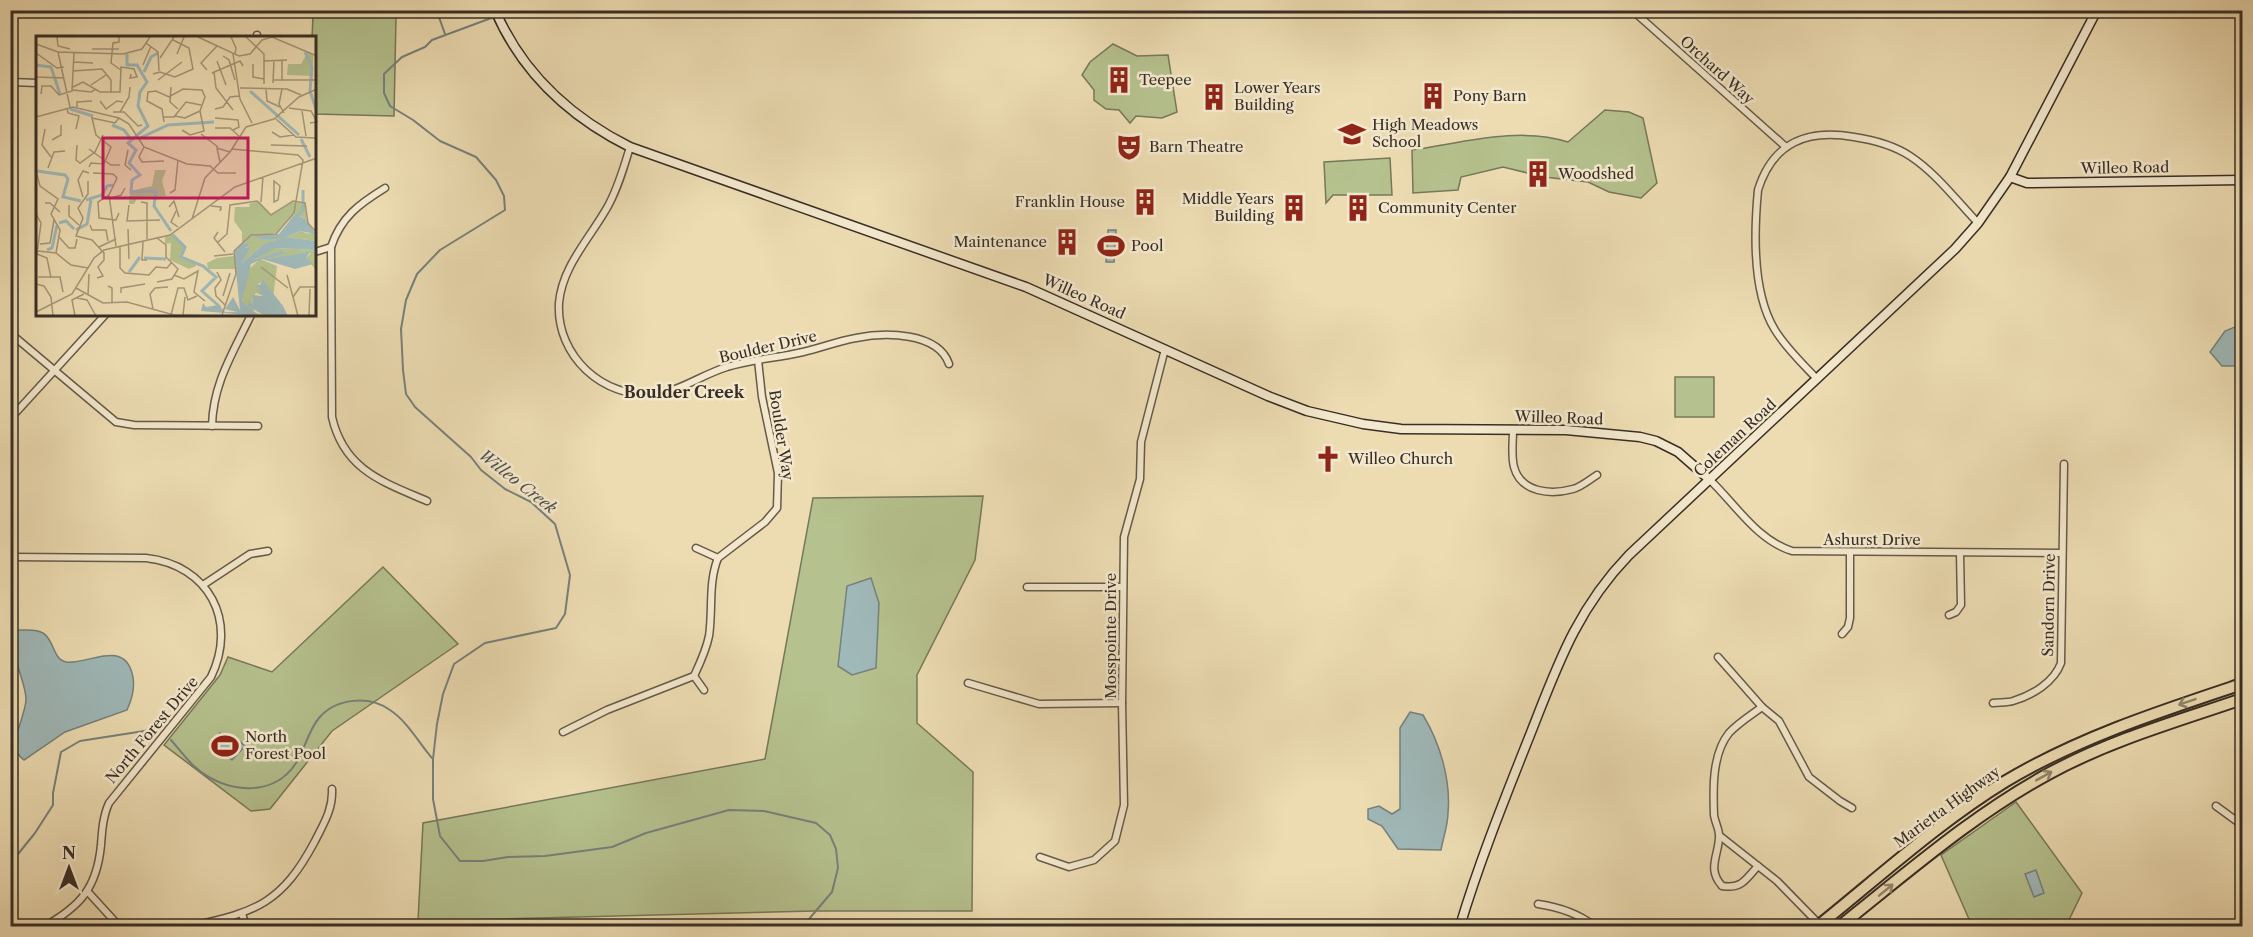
<svg xmlns="http://www.w3.org/2000/svg" width="2253" height="937" viewBox="0 0 2253 937" font-family="'Libre Caslon Text',serif">
	<style>
		.green { fill: #b5c18e; stroke: #77785a; stroke-width: 1.5 }
		.water { fill: #9fb8b8; stroke: #76817d; stroke-width: 1.5 }
		.lines { fill: none; stroke-linecap: round; stroke-linejoin: round }
		.stream { stroke: #76817d; stroke-width: 2 }
		.street-casing { stroke: #665a48; stroke-width: 9 }
		.secondary-casing { stroke: #392e25; stroke-width: 11 }
		.highway-casing { stroke: #392e25; stroke-width: 14 }
		.street { stroke: #f3e8cd; stroke-width: 6 }
		.secondary { stroke: #f3e8cd; stroke-width: 8 }
		.highway { stroke: #eddcb2; stroke-width: 10 }
		.oneway { stroke: #93856c }
		.labels { text-anchor: middle; stroke-width: 5; stroke-linejoin: round; paint-order: stroke }
		.street-label { font-size: 15px; fill: #392e25; stroke: #f3e8cd }
		.poi-label { font-size: 15px; fill: #392e25; stroke: #f3e8cd; text-anchor: start }
		.neighbourhood-label { font-size: 16px; font-weight: bold; fill: #392e25; stroke: #f3e8cd }
		.water-label { font-size: 16px; font-style: italic; fill: #52504a; stroke: #f3e8cd }
		.inset-river { fill: none; stroke: #9fb8b8; stroke-width: 3 }
		.inset-road { fill: none; stroke: #a5967a; stroke-width: 1.5 }
		.view { fill: #c2185b; fill-opacity: 0.15; stroke: #c2185b; stroke-width: 3 }
		.inset-edge { fill: none; stroke: #392e25; stroke-width: 3 }
	</style>
	<rect width="100%" height="100%" fill="#eddcb2"/>
	<filter id="stains"><feTurbulence type="fractalNoise" baseFrequency=".00333" numOctaves="4"/><feColorMatrix values="0 0 0 0 .2 0 0 0 0 .09 0 0 0 0 .02 0 0 0 .5 -.17"/></filter>
	<radialGradient id="worn" r=".72"><stop offset=".6" stop-color="#630" stop-opacity="0"/><stop offset="1" stop-color="#630" stop-opacity=".3"/></radialGradient>
	<g class="green">
		<path d="M 313,16 L 396,17 L 394,116 L 315,114 L 315,38 L 312,38 Z"/>
		<path d="M 1113,44 L 1137,56 L 1168,55 L 1177,112 L 1162,118 L 1136,116 L 1130,123 L 1119,110 L 1106,109 L 1094,100 L 1094,90 L 1082,75 L 1090,62 Z"/>
		<path d="M 1605,110 L 1629,112 L 1643,118 L 1657,183 L 1641,198 L 1609,192 L 1588,182 L 1544,177 L 1503,167 L 1461,177 L 1458,190 L 1413,193 L 1412,150 C 1462,143 1519,126 1568,142 Z"/>
		<path d="M 1390,158 L 1392,195 L 1333,195 L 1326,203 L 1324,162 Z"/>
		<rect x="1675" y="377" width="39" height="40"/>
		<path d="M 983,496 L 975,560 L 917,675 L 917,723 L 973,772 L 972,911 L 814,911 L 418,921 L 423,823 L 765,759 L 813,498 Z"/>
		<path d="M 383,567 L 458,644 L 332,731 L 270,809 L 251,811 L 164,745 L 220,675 L 228,657 L 272,672 Z"/>
		<path d="M 2016,802 L 2082,893 L 2066,926 L 1972,926 L 1941,855 Z"/>
	</g>
	<g class="water">
		<path d="M 1108,230 L 1116,230 L 1114,262 L 1106,262 Z"/>
		<path d="M 2242,324 L 2242,366 L 2222,366 L 2210,352 L 2225,331 Z"/>
		<path d="M 871,578 L 879,603 L 876,668 L 852,675 L 838,666 L 847,586 Z"/>
		<path d="M 20,630 C 27,630 37,629 43,633 C 54,639 53,660 66,662 C 87,665 123,639 132,673 C 136,686 132,699 127,710 L 65,732 L 24,760 C 4,747 26,718 26,699 C 26,681 6,646 14,631 Z"/>
		<path d="M 1410,712 L 1423,715 C 1440,743 1451,780 1448,813 C 1448,825 1443,838 1441,850 L 1398,849 L 1382,826 L 1368,819 L 1368,809 L 1379,806 L 1392,814 L 1400,809 L 1400,728 Z"/>
		<path d="M 220,733 L 233,747 L 239,741 L 245,746 L 232,760 L 212,743 Z"/>
		<path d="M 2036,870 L 2044,893 L 2034,897 L 2025,874 Z"/>
	</g>
	<g class="lines">
		<g class="stream">
			<path d="M 435,10 L 440,20 L 445,34"/>
			<path d="M 499,15 L 511,10"/>
			<path d="M 494,17 L 432,40 L 425,47 L 402,57 L 384,74 L 384,93 L 390,106 L 413,120 L 440,141 L 476,157 L 496,180 L 504,196 L 505,210 L 440,250 L 417,274 L 406,300 L 401,329 L 403,370 L 406,394 L 415,407 L 471,457 L 481,470 L 505,489 L 531,502 L 555,524 L 570,575 L 565,614 L 556,628 L 485,643 L 454,664 L 443,694 L 437,724 L 433,759 L 433,799 L 440,836 L 460,861 L 483,861 L 508,857 L 545,856 L 612,847 L 646,833 L 729,810 L 764,811 L 816,823 L 830,835 L 836,849 L 838,868 L 832,892 L 809,919 L 807,926"/>
			<path d="M 171,740 C 179,749 186,759 195,767 C 224,793 273,799 296,763 C 305,749 308,731 319,718 C 336,698 369,695 390,710 C 407,721 419,743 432,758"/>
			<path d="M 10,864 L 35,833 L 53,805 L 53,793 L 61,752 L 80,741 L 157,729"/>
		</g>
		<defs>
			<g id="street">
				<path d="M 1632,10 L 1786,147"/>
				<path d="M 257,38 L 257,35"/>
				<path d="M 10,82 L 38,83"/>
				<path d="M 630,147 C 624,167 618,188 608,206 C 591,237 562,266 559,303 C 556,356 603,399 655,394 C 681,391 703,374 727,367 C 752,359 778,358 803,352 C 821,348 838,341 856,338 C 885,332 938,332 949,364"/>
				<path d="M 385,188 C 359,204 341,217 331,247 L 332,417 C 344,470 383,482 427,501"/>
				<path d="M 315,252 L 331,247"/>
				<path d="M 10,333 L 116,422 L 134,425 L 258,426"/>
				<path d="M 1817,379 C 1802,363 1786,348 1775,330 C 1752,293 1754,232 1758,190 C 1773,142 1807,129 1854,137 C 1874,140 1893,145 1910,156 C 1936,173 1957,201 1978,223"/>
				<path d="M 10,419 L 105,315"/>
				<path d="M 212,426 C 213,383 233,353 251,315"/>
				<path d="M 1513,430 C 1513,442 1511,455 1514,467 C 1521,493 1551,495 1573,489 C 1581,487 1589,480 1597,475"/>
				<path d="M 1710,480 C 1736,505 1757,540 1792,551 L 2061,553"/>
				<path d="M 696,548 L 718,558 L 765,522 L 777,508 L 778,473 L 762,397 L 758,360"/>
				<path d="M 10,557 L 146,558 C 209,565 238,621 211,677 L 109,803 C 103,816 102,831 101,845 C 97,887 81,906 45,926"/>
				<path d="M 203,585 L 250,554 L 268,551"/>
				<path d="M 1027,587 L 1123,587"/>
				<path d="M 1949,615 L 1956,612 L 1961,605 L 1960,553"/>
				<path d="M 1842,634 L 1848,627 L 1850,618 L 1850,552"/>
				<path d="M 1718,657 L 1762,707 L 1779,721 L 1809,777 L 1840,801 L 1852,808"/>
				<path d="M 694,676 L 704,690"/>
				<path d="M 968,683 L 1039,704 L 1122,703"/>
				<path d="M 1993,703 C 1999,702 2007,703 2013,701 C 2033,695 2054,682 2061,663 L 2064,464"/>
				<path d="M 563,732 L 607,710 L 694,676 C 700,663 706,651 709,636 C 713,610 708,583 718,558"/>
				<path d="M 2216,806 L 2242,825"/>
				<path d="M 1720,836 L 1777,881 L 1820,925"/>
				<path d="M 1040,857 L 1069,867 L 1094,860 L 1115,841 L 1124,805 L 1122,703 L 1124,537 L 1140,479 L 1141,442 L 1165,349"/>
				<path d="M 1758,866 C 1745,880 1742,889 1722,886 C 1707,869 1718,857 1719,838 C 1720,830 1715,823 1714,815 C 1713,789 1712,754 1729,733 C 1738,723 1751,715 1762,707"/>
				<path d="M 88,892 L 119,926"/>
				<path d="M 1538,904 C 1558,907 1578,913 1594,926"/>
				<path d="M 242,914 L 246,926"/>
				<path d="M 191,926 C 257,912 282,903 315,841 C 324,823 333,809 332,789"/>
			</g>
			<g id="secondary">
				<path d="M 495,10 C 522,73 570,117 630,147 L 1026,287 L 1268,396 L 1307,411 L 1363,424 L 1401,429 L 1566,430 L 1640,437 L 1656,441 L 1678,452 L 1710,480"/>
				<path d="M 2010,177 L 2027,183 L 2242,180"/>
				<path d="M 1460,926 C 1478,866 1501,808 1524,750 C 1554,676 1572,614 1629,555 L 1955,249 L 1978,223 L 2010,177 L 2097,10"/>
			</g>
			<g id="highway">
				<path d="M 1818,926 C 1879,877 1939,822 2006,781 C 2080,737 2161,711 2242,684"/>
				<path d="M 1840,926 C 1908,872 1974,814 2050,773 C 2111,740 2178,721 2242,699"/>
			</g>
		</defs>
		<use href="#street" class="street-casing"/>
		<use href="#secondary" class="secondary-casing"/>
		<use href="#highway" class="highway-casing"/>
		<use href="#street" class="street"/>
		<use href="#secondary" class="secondary"/>
		<use href="#highway" class="highway"/>
	</g>
	<defs><path id="oneway-shaft" d="M-6 0H5M1.5-3L5.5 0L1.5 3" fill="none" stroke-width="1.6" stroke-linecap="round" stroke-linejoin="round" transform="scale(1.5)"/></defs>
	<g class="oneway">
		<use href="#oneway-shaft" transform="translate(2187 702) rotate(161)"/>
		<use href="#oneway-shaft" transform="translate(2044 776) rotate(-29)"/>
		<use href="#oneway-shaft" transform="translate(1886 890) rotate(-39)"/>
	</g>
	<defs>
		<symbol id="building-bare" viewBox="-9 -9 18 18"><path d="M-4-6H4V6H1V3H-1V6H-4ZM-2.5-4.3h1.7v1.8h-1.7ZM.8-4.3h1.7v1.8H.8ZM-2.5-1h1.7V.8h-1.7ZM.8-1h1.7V.8H.8Z" fill="#8f2418" stroke="#f3e8cd" stroke-width="2.5" paint-order="stroke"/></symbol>
		<symbol id="school-bare" viewBox="-9 -9 18 18"><path d="M0-5L7-2L0 1L-7-2ZM-4 1L0 2.5L4 1V4Q0 6-4 4Z" fill="#8f2418" stroke="#f3e8cd" stroke-width="2.5" paint-order="stroke"/></symbol>
		<symbol id="theatre-bare" viewBox="-9 -9 18 18"><path d="M-5-5.5Q0-4 5-5.5V0Q5 5 0 6Q-5 5-5 0ZM-3.3-2.5H-1v1.5H-3.3ZM1-2.5H3.3v1.5H1ZM-2.8 1Q0 5.5 2.8 1Z" fill="#8f2418" stroke="#f3e8cd" stroke-width="2.5" paint-order="stroke"/></symbol>
		<symbol id="stadium-bare" viewBox="-9 -9 18 18"><path d="M0-5a6.5 5 0 1 0 0 10a6.5 5 0 1 0 0-10ZM-3.5-1.8h7v3.6h-7Z" fill="#8f2418" stroke="#f3e8cd" stroke-width="2.5" paint-order="stroke"/></symbol>
		<symbol id="church-bare" viewBox="-9 -9 18 18"><path d="M-1.2-6h2.4v3.5h3.3v2.4h-3.3V6h-2.4V-.1h-3.3v-2.4h3.3Z" fill="#8f2418" stroke="#f3e8cd" stroke-width="2.5" paint-order="stroke"/></symbol>
	</defs>
	<g fill-rule="evenodd">
		<use href="#building-bare" x="1100" y="61" width="38" height="38"/>
		<use href="#building-bare" x="1414" y="77" width="38" height="38"/>
		<use href="#building-bare" x="1195" y="78" width="38" height="38"/>
		<use href="#school-bare" x="1333" y="115" width="38" height="38"/>
		<use href="#theatre-bare" x="1110" y="128" width="38" height="38"/>
		<use href="#building-bare" x="1519" y="155" width="38" height="38"/>
		<use href="#building-bare" x="1126" y="183" width="38" height="38"/>
		<use href="#building-bare" x="1275" y="189" width="38" height="38"/>
		<use href="#building-bare" x="1339" y="189" width="38" height="38"/>
		<use href="#building-bare" x="1048" y="223" width="38" height="38"/>
		<use href="#stadium-bare" x="1092" y="227" width="38" height="38"/>
		<use href="#church-bare" x="1309" y="440" width="38" height="38"/>
		<use href="#stadium-bare" x="206" y="727" width="38" height="38"/>
	</g>
	<g class="labels">
		<g class="street-label">
			<text transform="translate(1717 70) rotate(42)" y="5">Orchard Way</text>
			<text transform="translate(2125 168) rotate(-1)" y="5">Willeo Road</text>
			<text transform="translate(1084 297) rotate(24)" y="5">Willeo Road</text>
			<text transform="translate(768 347) rotate(-13)" y="5">Boulder Drive</text>
			<text transform="translate(1559 418) rotate(2)" y="5">Willeo Road</text>
			<text transform="translate(781 435) rotate(81)" y="5">Boulder Way</text>
			<text transform="translate(1735 438) rotate(-43)" y="5">Coleman Road</text>
			<text x="1872" y="545">Ashurst Drive</text>
			<text transform="translate(2049 605) rotate(-89)" y="5">Sandorn Drive</text>
			<text transform="translate(1111 636) rotate(-90)" y="5">Mosspointe Drive</text>
			<text transform="translate(152 730) rotate(-50)" y="5">North Forest Drive</text>
			<text transform="translate(1947 807) rotate(-36)" y="5">Marietta Highway</text>
		</g>
		<g class="poi-label">
			<text x="1139" y="85">Teepee</text>
			<text x="1234" y="93">Lower Years<tspan x="1234" dy="17">Building</tspan></text>
			<text x="1453" y="101">Pony Barn</text>
			<text x="1372" y="130">High Meadows<tspan x="1372" dy="17">School</tspan></text>
			<text x="1149" y="152">Barn Theatre</text>
			<text x="1558" y="179">Woodshed</text>
			<text x="1274" y="204" text-anchor="end">Middle Years<tspan x="1274" dy="17">Building</tspan></text>
			<text x="1125" y="207" text-anchor="end">Franklin House</text>
			<text x="1378" y="213">Community Center</text>
			<text x="1047" y="247" text-anchor="end">Maintenance</text>
			<text x="1131" y="251">Pool</text>
			<text x="1348" y="464">Willeo Church</text>
			<text x="245" y="742">North<tspan x="245" dy="17">Forest Pool</tspan></text>
		</g>
		<g class="neighbourhood-label">
			<text x="684" y="398">Boulder Creek</text>
		</g>
		<g class="water-label">
			<text transform="translate(518 481) rotate(38)" y="6">Willeo Creek</text>
		</g>
	</g>
	<g transform="translate(36 36)">
		<rect width="280" height="280" fill="#eddcb2"/>
		<path d="M 272,16 L 277,19 L 277,40 L 251,39 L 252,28 L 265,28 ZM 119,134 L 130,134 L 126,145 L 130,160 L 102,161 L 98,168 L 93,168 L 94,155 L 116,150 ZM 223,165 L 236,179 L 256,166 L 269,168 L 271,185 L 280,198 L 280,205 L 250,201 L 264,195 L 274,198 L 269,183 L 265,180 L 259,183 L 258,179 L 240,197 L 222,201 L 228,204 L 242,201 L 250,202 L 229,207 L 206,227 L 216,210 L 209,212 L 211,206 L 206,209 L 206,196 L 198,185 L 199,171 L 214,171 L 213,168 ZM 137,198 L 149,211 L 145,221 L 158,225 L 160,230 L 153,233 L 134,224 L 135,207 L 129,208 L 129,201 ZM 239,212 L 280,214 L 280,234 L 270,222 L 275,217 L 230,223 L 252,215 L 243,216 L 218,224 ZM 198,220 L 201,233 L 172,233 L 171,227 L 181,222 ZM 224,223 L 241,230 L 237,262 L 226,244 L 222,249 L 226,255 L 220,252 L 228,260 L 220,257 L 216,262 L 218,276 L 229,280 L 219,278 L 206,265 L 212,234 Z" fill="#b5c18e"/>
		<path d="M 258,179 L 259,183 L 264,180 L 269,183 L 279,198 L 264,195 L 250,201 L 280,205 L 280,214 L 240,212 L 218,224 L 245,215 L 253,216 L 230,223 L 274,216 L 270,222 L 277,228 L 259,233 L 226,223 L 215,228 L 206,265 L 223,280 L 165,275 L 167,267 L 170,271 L 183,269 L 189,276 L 201,276 L 189,273 L 197,261 L 204,274 L 198,216 L 210,203 L 214,200 L 216,200 L 207,208 L 213,206 L 210,212 L 216,210 L 206,227 L 229,207 L 248,202 L 227,204 L 218,200 L 243,198 ZM 226,243 L 247,270 L 252,280 L 229,280 L 212,270 L 213,266 L 217,268 L 216,259 L 227,260 L 219,251 L 226,255 L 220,249 L 224,249 Z" fill="#9fb8b8"/>
		<path class="inset-river" d="M 269,16 L 276,31 L 274,55 L 281,76M 91,18 L 91,29 L 101,29 L 111,46 L 104,56 L 102,70 L 112,90 L 92,107 L 100,114 L 93,127 L 104,139 L 96,144 L 95,156 L 120,155 L 118,170 L 135,195M 0,29 L 15,31 L 24,58M 108,36 L 115,21 L 122,17M 214,55 L 263,99M 34,73 L 57,80M 76,89 L 88,94 L 95,103M 104,102 L 132,89 L 178,86M 265,103 L 274,121M 1,135 L 29,139 L 32,143 L 27,161 L 45,165M 50,164 L 66,159 L 71,150 L 77,149M 258,183 L 267,174 L 267,154M 23,187 L 30,185 L 38,193M 40,194 L 51,188 L 55,164M 137,199 L 149,211 L 145,221 L 167,230 L 180,241 L 166,255 L 184,271M 11,214 L 16,212 L 21,189M 108,222 L 130,223M 93,236 L 104,221"/>
		<path class="inset-road" d="M 21,1 L 22,10 L 34,13M 83,1 L 83,6 L 77,7 L 75,27 L 85,34M 162,1 L 203,20 L 214,18 L 226,4 L 236,1 L 281,20M 195,1 L 200,12 L 199,18M 210,1 L 228,18 L 228,48M 110,7 L 122,16 L 123,35M 0,8 L 22,16 L 87,18 L 106,13 L 114,1M 56,13 L 83,13M 22,16 L 34,71M 0,17 L 21,32 L 28,31M 141,18 L 148,1M 197,18 L 204,63 L 216,87M 187,20 L 193,24 L 199,44M 124,22 L 138,1M 181,25 L 190,49M 228,25 L 251,24M 38,26 L 57,27M 217,28 L 217,41 L 228,43M 107,29 L 115,10M 171,34 L 165,27 L 181,10M 37,35 L 66,33 L 75,44 L 75,56M 178,36 L 180,52 L 197,74M 176,37 L 204,25 L 207,30M 117,38 L 124,36 L 139,41 L 157,33 L 153,12 L 137,4M 0,41 L 28,42M 122,44 L 146,26M 237,44 L 281,44M 246,44 L 246,25M 237,47 L 238,24M 55,49 L 70,39M 37,51 L 47,46 L 64,56 L 84,56 L 85,31 L 98,33 L 101,41 L 94,42 L 95,38M 135,51 L 134,66 L 142,73M 204,52 L 251,53 L 265,59M 230,53 L 231,65 L 244,71M 246,53 L 243,68 L 248,77M 37,54 L 55,56 L 60,53M 5,58 L 6,50 L 15,50 L 23,59 L 36,55 L 38,17M 64,65 L 70,73 L 81,65 L 87,66M 41,71 L 41,66 L 56,65M 31,72 L 32,77 L 43,80 L 40,93M 253,72 L 275,75 L 281,86 L 274,87M 179,73 L 187,71 L 194,61 L 204,60M 266,75 L 270,100M 77,76 L 88,76 L 102,90 L 106,89M 84,76 L 93,61 L 94,51M 139,80 L 149,82 L 164,75M 0,81 L 37,71 L 83,82 L 93,88 L 108,111 L 151,128 L 174,130 L 182,137 L 200,137M 128,81 L 138,81 L 150,66 L 165,69M 179,82 L 202,84 L 203,91 L 197,94M 240,83 L 260,101 L 279,102M 128,86 L 126,73 L 111,65 L 112,56 L 120,55 L 133,61 L 147,53 L 166,54 L 169,61 L 164,75 L 168,95 L 154,99 L 146,94M 179,92 L 194,92 L 203,100M 9,93 L 6,109 L 15,121M 236,96 L 244,101 L 258,99M 165,98 L 182,111M 16,104 L 25,99 L 25,89M 41,109 L 40,124 L 44,127 L 59,116 L 67,99M 235,109 L 271,110M 108,111 L 103,121 L 106,126 L 128,125M 53,113 L 75,129 L 84,129M 92,114 L 89,129 L 95,134M 184,126 L 181,112 L 194,116M 53,131 L 55,127 L 68,128 L 75,111 L 60,99 L 56,82 L 79,87 L 83,82M 12,132 L 18,116 L 29,115M 0,135 L 4,150 L 22,163 L 15,178 L 24,194 L 20,217M 57,137 L 77,138 L 81,142 L 73,159 L 62,166 L 63,182 L 80,184 L 83,177M 52,145 L 52,158 L 42,172 L 47,182 L 40,200 L 56,204 L 68,217 L 68,224 L 62,231 L 67,240 L 61,242M 238,145 L 244,150 L 242,164 L 238,166 ZM 134,157 L 139,154 L 142,124M 73,159 L 80,210M 47,161 L 42,144 L 47,135 L 53,137M 75,162 L 85,159 L 89,152M 105,166 L 111,167 L 111,203M 225,166 L 227,141M 9,167 L 14,167 L 24,176M 33,169 L 33,180 L 43,189M 93,169 L 91,185 L 124,184M 175,170 L 185,171 L 185,173 L 184,175 L 185,171M 133,171 L 138,165 L 143,181M 140,175 L 135,186 L 142,191M 0,178 L 5,187 L 1,218 L 11,222 L 15,242M 156,183 L 169,142 L 194,116 L 210,91 L 238,83 L 263,61 L 281,53M 54,189 L 56,194 L 70,194 L 72,205M 92,193 L 93,223M 182,196 L 178,202 L 189,216M 22,200 L 33,212 L 39,212 L 41,203M 107,206 L 106,224 L 111,224M 181,207 L 191,198 L 194,169 L 221,165 L 235,179 L 257,165 L 269,167 L 272,187 L 281,197M 4,208 L 14,207 L 18,184M 84,210 L 84,232 L 89,237 L 113,239 L 120,231 L 131,232 L 136,226M 63,211 L 80,203M 2,215 L 20,217 L 35,229 L 52,232M 178,220 L 197,218M 225,231 L 252,252M 181,236 L 185,244 L 179,252 L 180,260 L 189,269M 138,239 L 148,243 L 162,235 L 158,256 L 169,265M 251,239 L 257,261M 2,241 L 24,241 L 27,256M 121,246 L 136,243 L 142,233 L 130,221 L 130,209 L 121,202M 0,248 L 8,250 L 15,261 L 17,280M 72,250 L 76,252 L 76,267M 40,252 L 67,267 L 91,266 L 138,279 L 181,280M 85,257 L 85,252 L 109,248M 52,259 L 53,238M 187,260 L 194,237M 41,262 L 51,264 L 60,280M 117,273 L 114,258 L 119,252 L 132,251M 0,276 L 36,258 L 58,222 L 68,214 L 134,199 L 199,151 L 281,122M 135,279 L 142,252 L 148,252 L 152,264 L 161,260M 147,279 L 149,261M 186,279 L 200,238 L 198,215 L 215,199 L 240,198 L 258,177 L 267,124 L 262,119 L 196,113M 39,280 L 36,264 L 48,258M 262,280 L 257,261 L 264,251 L 281,251M 273,280 L 274,253"/>
		<path class="view" d="M 67,102 L 212,102 L 212,162 L 67,162 Z"/>
		<rect width="280" height="280" class="inset-edge"/>
	</g>
	<rect width="2253" height="937" fill="none" stroke="#eddcb2" stroke-width="36"/>
	<rect x="12" y="12" width="2229" height="913" fill="none" stroke="#392e25" stroke-width="3"/>
	<rect x="18" y="18" width="2217" height="901" fill="none" stroke="#392e25" stroke-width="1.5"/>
	<g transform="translate(69 868)" stroke="#f3e8cd" stroke-width="4.5" paint-order="stroke">
	<path d="M0-4.5L10 22L0 15L-10 22Z" fill="#392e25"/>
	<text y="-9" font-size="16" font-weight="bold" text-anchor="middle" fill="#392e25">N</text>
	</g>
	<rect width="100%" height="100%" filter="url(#stains)"/>
	<rect width="100%" height="100%" fill="url(#worn)"/>
</svg>
